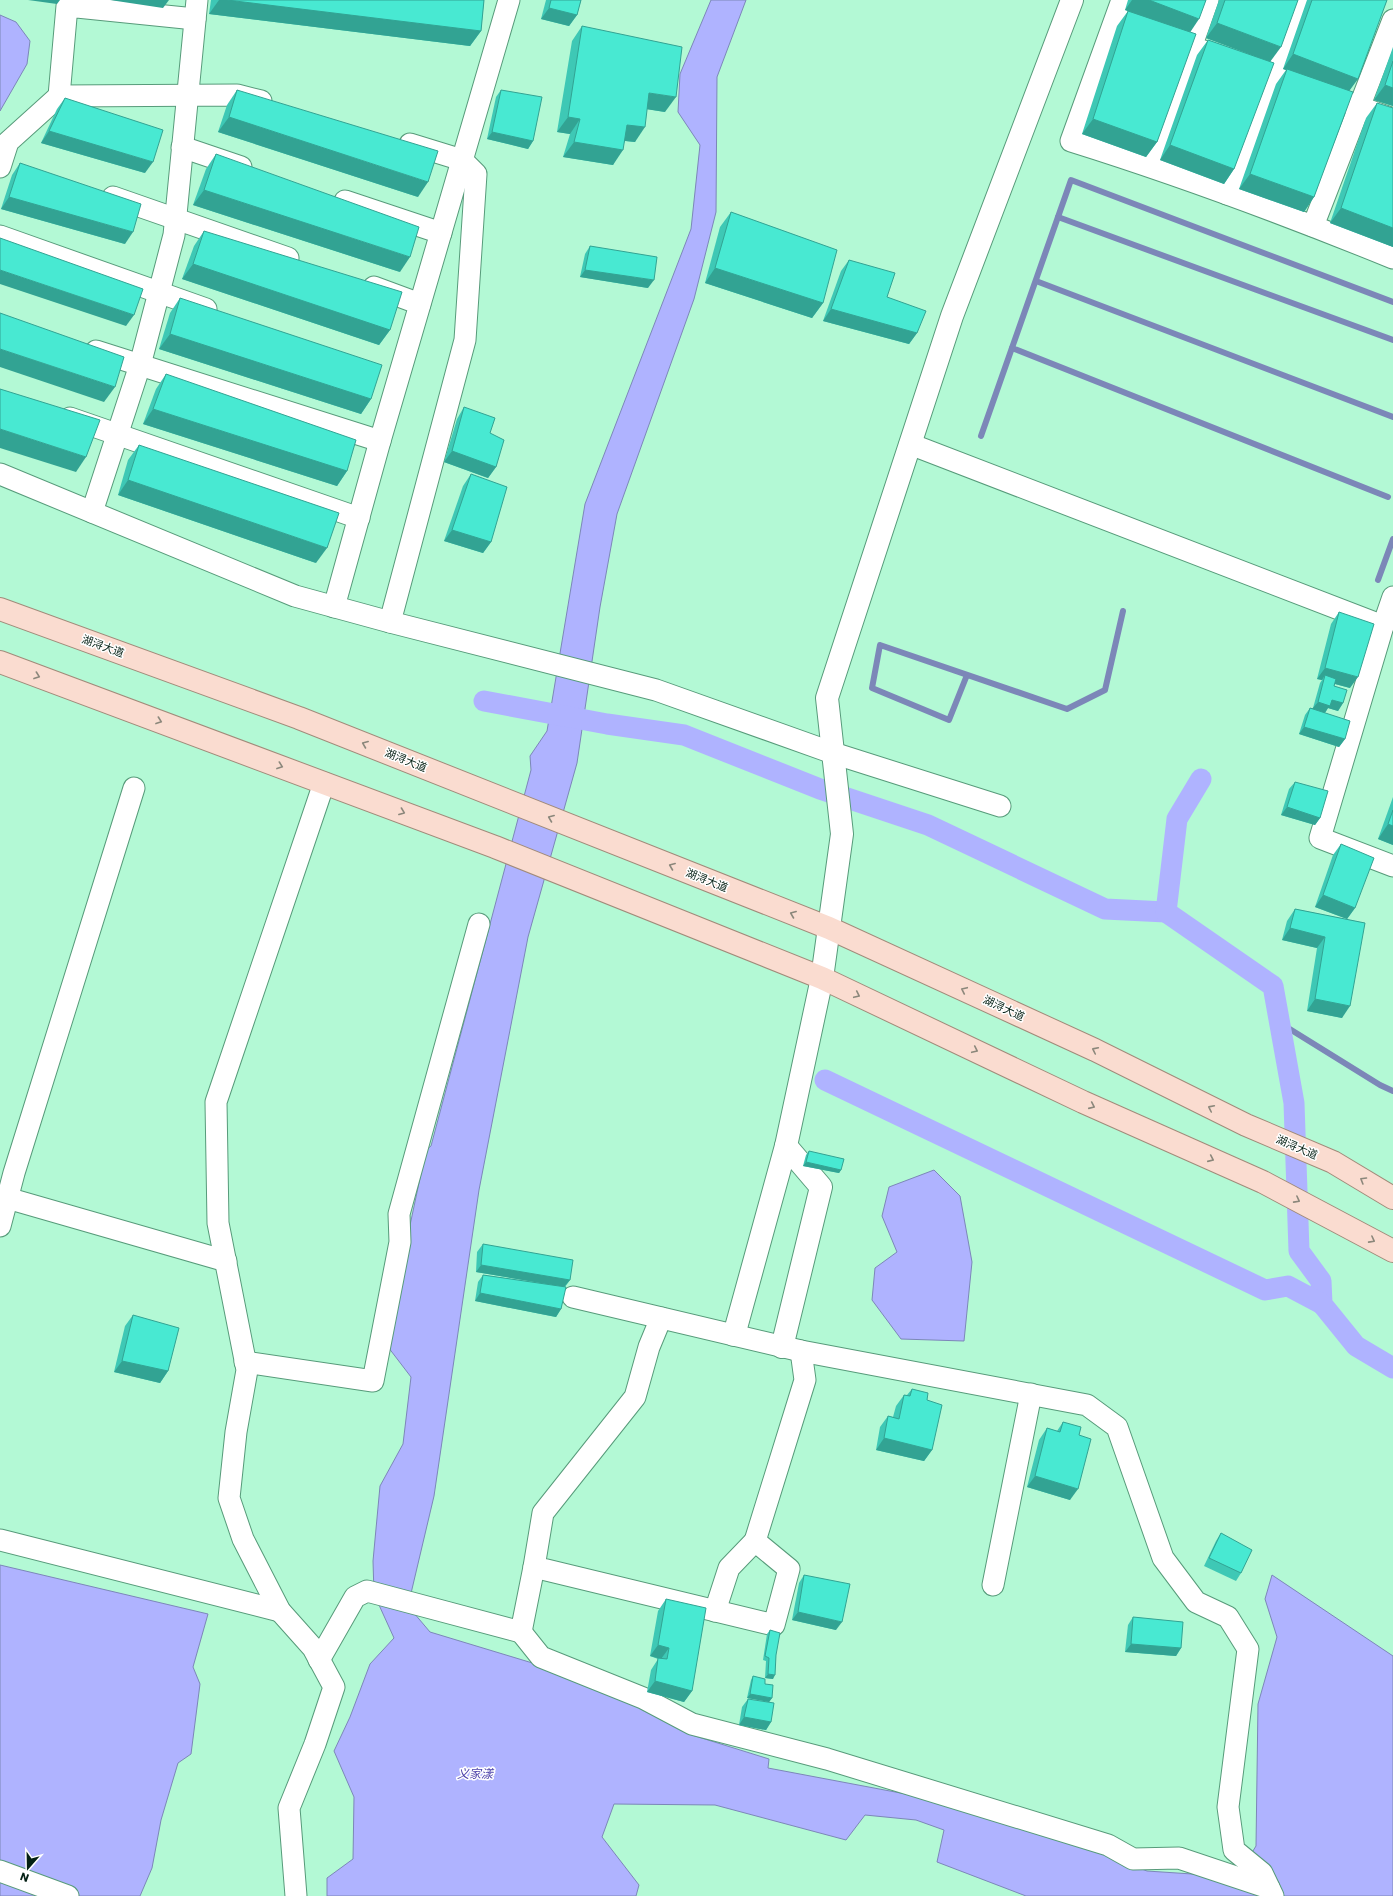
<svg xmlns="http://www.w3.org/2000/svg" width="1393" height="1896" viewBox="0 0 1393 1896" font-family="Poppins,'Noto Sans SC',sans-serif">
	<style>
		.water { fill: #afb3ff; stroke: #7c87b8 }
		.lines { fill: none; stroke-linecap: round; stroke-linejoin: round }
		.stream { stroke: #7c87b8; stroke-width: 6 }
		.canal { stroke: #afb3ff; stroke-width: 21 }
		.street-casing { stroke: #579b7a; stroke-width: 23 }
		.secondary-casing { stroke: #579b7a; stroke-width: 24 }
		.primary-casing { stroke: #a18b7a; stroke-width: 24 }
		.street { stroke: #fff; stroke-width: 21 }
		.secondary { stroke: #fff; stroke-width: 22 }
		.primary { stroke: #fadcd0; stroke-width: 22 }
		.wall { fill: #3ec8b5 }
		.shaded-wall { fill: #32a393 }
		.building { fill: #48e9d2; stroke: #32a393 }
		.oneway { stroke: #8b877b }
		.labels { text-anchor: middle; stroke-width: 3; stroke-linejoin: round; paint-order: stroke }
		.street-label { font-size: 11px; fill: #042014; stroke: #fff }
		.water-label { font-size: 12px; font-style: italic; fill: #493fa9; stroke: #fff }
	</style>
	<rect width="100%" height="100%" fill="#b3f9d5"/>
	<g class="water">
		<path d="M 711,0 L 746,0 L 717,77 L 716,212 L 694,299 L 617,514 L 600,607 L 577,763 L 528,937 L 479,1190 L 434,1496 L 408,1606 L 430,1632 L 539,1665 L 615,1694 L 692,1735 L 769,1759 L 768,1768 L 927,1798 L 1068,1841 L 1147,1871 L 1237,1877 L 1256,1846 L 1258,1704 L 1277,1637 L 1265,1599 L 1272,1575 L 1393,1656 L 1393,1896 L 1026,1896 L 937,1862 L 944,1830 L 916,1820 L 865,1815 L 846,1840 L 715,1805 L 614,1804 L 602,1837 L 639,1885 L 636,1896 L 327,1896 L 327,1878 L 353,1859 L 354,1797 L 334,1751 L 350,1717 L 370,1664 L 394,1638 L 374,1594 L 373,1561 L 380,1486 L 403,1444 L 411,1377 L 385,1343 L 426,1150 L 431,1146 L 531,770 L 530,756 L 547,731 L 585,504 L 691,229 L 700,145 L 678,112 L 680,74 Z"/>
		<path d="M 0,15 L 16,22 L 30,41 L 27,64 L 0,111 Z"/>
		<path d="M 934,1170 L 960,1196 L 972,1262 L 964,1341 L 901,1339 L 872,1300 L 875,1268 L 897,1252 L 882,1216 L 889,1187 Z"/>
		<path d="M 0,1565 L 208,1614 L 193,1667 L 200,1684 L 191,1754 L 178,1763 L 161,1820 L 152,1868 L 140,1896 L 0,1896 Z"/>
	</g>
	<g class="lines">
		<g class="stream">
			<path d="M 1058,217 L 1393,340"/>
			<path d="M 1036,281 L 1393,417"/>
			<path d="M 1012,348 L 1388,497"/>
			<path d="M 981,436 L 1071,180 L 1393,302"/>
			<path d="M 1378,580 L 1393,539"/>
			<path d="M 967,675 L 949,720 L 872,688 L 880,645 L 1067,709 L 1105,690 L 1123,611"/>
			<path d="M 1280,1023 L 1380,1085 L 1393,1091"/>
		</g>
		<g class="canal">
			<path d="M 484,701 L 607,724 L 684,735 L 820,789 L 928,825 L 1105,909 L 1166,912"/>
			<path d="M 1201,779 L 1177,819 L 1166,912 L 1273,986 L 1294,1103 L 1299,1251 L 1321,1281 L 1322,1304 L 1356,1346 L 1393,1368"/>
			<path d="M 825,1080 L 1265,1290 L 1288,1286 L 1322,1304"/>
		</g>
		<defs>
			<g id="street">
				<path d="M 1122,0 L 1071,141 C 1180,175 1287,215 1393,258"/>
				<path d="M 1164,37 L 1393,119"/>
				<path d="M 59,96 L 67,6 L 195,19"/>
				<path d="M 182,147 L 241,167"/>
				<path d="M 1149,165 L 1208,0"/>
				<path d="M 0,167 L 8,142 L 59,96 L 237,95 L 261,101"/>
				<path d="M 1227,194 L 1300,0"/>
				<path d="M 113,197 L 288,258"/>
				<path d="M 345,201 L 441,233"/>
				<path d="M 1313,226 L 1393,20"/>
				<path d="M 0,236 L 206,309"/>
				<path d="M 374,287 L 420,304"/>
				<path d="M 96,351 L 380,441"/>
				<path d="M 70,418 L 359,518"/>
				<path d="M 910,444 L 1383,626"/>
				<path d="M 0,474 L 295,596 L 390,622 L 656,690 L 833,753 L 1000,806"/>
				<path d="M 92,512 L 140,365 L 174,235 L 197,0"/>
				<path d="M 1393,597 L 1383,626 L 1320,838 L 1393,866"/>
				<path d="M 334,607 L 380,441 L 509,0"/>
				<path d="M 390,622 L 465,340 L 476,174 L 462,160 L 410,144"/>
				<path d="M 7,1198 L 226,1261"/>
				<path d="M 0,1226 L 14,1173 L 134,788"/>
				<path d="M 573,1297 L 801,1351 L 1087,1405 L 1117,1427 L 1163,1558 L 1196,1602 L 1228,1617 L 1248,1649 L 1228,1807 L 1234,1850 L 1262,1873 L 1273,1896"/>
				<path d="M 661,1318 L 649,1347 L 635,1397 L 543,1513 L 534,1567 L 774,1625 L 789,1569 L 755,1541 L 805,1380 L 801,1351"/>
				<path d="M 245,1362 L 373,1381 L 400,1242 L 399,1214 L 479,924"/>
				<path d="M 0,1540 L 280,1611"/>
				<path d="M 993,1585 L 1031,1394"/>
				<path d="M 715,1611 L 729,1568 L 755,1541"/>
				<path d="M 521,1632 L 541,1657 L 643,1698 L 692,1724 L 827,1759 L 1108,1845 L 1133,1859 L 1179,1858 L 1269,1888"/>
				<path d="M 319,1660 L 355,1597 L 367,1591 L 521,1632 L 534,1567"/>
				<path d="M 0,1871 L 68,1896"/>
				<path d="M 296,1896 L 289,1808 L 315,1744 L 334,1687 L 313,1648 L 280,1611 L 243,1539 L 229,1498 L 236,1432 L 247,1370 L 218,1223 L 216,1102 L 324,783"/>
			</g>
			<g id="secondary">
				<path d="M 734,1335 L 786,1146 L 822,978 L 842,834 L 827,698 L 952,316 L 1072,0"/>
				<path d="M 782,1347 L 821,1187 L 786,1146"/>
			</g>
			<g id="primary">
				<path d="M 0,609 L 299,718 L 829,928 L 1095,1050 L 1246,1125 L 1333,1162 L 1393,1198"/>
				<path d="M 0,662 L 495,847 L 822,978 L 1083,1102 L 1263,1182 L 1393,1251"/>
			</g>
		</defs>
		<use href="#street" class="street-casing"/>
		<use href="#secondary" class="secondary-casing"/>
		<use href="#primary" class="primary-casing"/>
		<use href="#street" class="street"/>
		<use href="#secondary" class="secondary"/>
		<use href="#primary" class="primary"/>
	</g>
	<g class="wall">
		<path d="M 211,0 L 484,0 L 481,31 L 470,46 L 209,14 Z"/>
		<path d="M 546,0 L 581,0 L 577,15 L 569,26 L 541,19 Z"/>
		<path d="M 1128,0 L 1206,0 L 1190,32 L 1157,142 L 1146,157 L 1082,134 L 1117,26 L 1128,11 L 1139,15 L 1125,10 Z"/>
		<path d="M 1219,0 L 1298,0 L 1270,62 L 1234,169 L 1224,184 L 1160,160 L 1197,55 L 1208,40 L 1260,58 L 1206,38 Z"/>
		<path d="M 1307,0 L 1387,0 L 1349,91 L 1314,197 L 1304,212 L 1239,189 L 1276,84 L 1286,70 L 1283,69 Z"/>
		<path d="M 582,26 L 665,112 L 647,109 L 635,142 L 625,141 L 613,165 L 563,157 L 570,134 L 557,132 L 572,41 Z"/>
		<path d="M 1393,47 L 1393,106 L 1374,100 Z"/>
		<path d="M 237,90 L 418,197 L 218,132 L 227,105 Z"/>
		<path d="M 501,90 L 533,141 L 528,149 L 487,139 L 496,97 Z"/>
		<path d="M 65,98 L 145,173 L 41,143 L 57,109 Z"/>
		<path d="M 1377,103 L 1393,247 L 1330,223 L 1366,118 Z"/>
		<path d="M 216,154 L 400,272 L 193,205 L 206,169 Z"/>
		<path d="M 20,163 L 125,244 L 1,209 L 12,175 Z"/>
		<path d="M 731,212 L 823,303 L 812,318 L 705,283 L 720,227 Z"/>
		<path d="M 204,231 L 390,330 L 379,345 L 182,279 L 194,246 Z"/>
		<path d="M 590,246 L 648,288 L 580,277 L 585,254 Z"/>
		<path d="M 849,260 L 917,333 L 909,344 L 823,321 L 841,271 Z"/>
		<path d="M 180,298 L 371,399 L 361,414 L 159,349 L 170,313 Z"/>
		<path d="M 166,374 L 347,471 L 337,486 L 143,424 L 156,389 Z"/>
		<path d="M 464,407 L 496,467 L 488,478 L 444,462 L 457,419 Z"/>
		<path d="M 139,445 L 316,563 L 118,495 L 128,460 Z"/>
		<path d="M 471,474 L 491,542 L 483,553 L 444,541 L 463,486 Z"/>
		<path d="M 1339,612 L 1350,688 L 1335,684 L 1334,686 L 1343,703 L 1338,711 L 1328,708 L 1325,713 L 1345,739 L 1339,747 L 1299,734 L 1305,715 L 1310,708 L 1313,708 L 1320,683 L 1322,680 L 1317,679 L 1331,624 Z"/>
		<path d="M 1295,782 L 1320,818 L 1315,825 L 1281,815 L 1289,789 Z"/>
		<path d="M 1393,797 L 1393,845 L 1378,839 Z"/>
		<path d="M 1341,844 L 1355,908 L 1347,919 L 1315,907 L 1333,855 Z"/>
		<path d="M 1295,909 L 1365,923 L 1342,1018 L 1307,1011 L 1317,948 L 1282,940 L 1287,921 Z"/>
		<path d="M 809,1151 L 841,1170 L 839,1173 L 803,1166 L 806,1155 Z"/>
		<path d="M 483,1244 L 570,1280 L 565,1287 L 561,1309 L 556,1317 L 475,1301 L 478,1282 L 483,1275 L 546,1284 L 476,1272 L 477,1252 Z"/>
		<path d="M 133,1315 L 168,1371 L 160,1383 L 114,1372 L 125,1326 Z"/>
		<path d="M 912,1389 L 927,1400 L 932,1450 L 924,1461 L 876,1450 L 880,1427 L 888,1416 L 893,1417 L 896,1406 L 904,1395 L 907,1395 Z"/>
		<path d="M 1063,1422 L 1079,1435 L 1070,1500 L 1027,1487 L 1039,1440 L 1047,1428 L 1057,1431 Z"/>
		<path d="M 1221,1533 L 1241,1573 L 1236,1581 L 1204,1566 L 1216,1541 Z"/>
		<path d="M 804,1575 L 836,1630 L 792,1620 L 799,1583 Z"/>
		<path d="M 666,1599 L 692,1691 L 684,1702 L 647,1692 L 651,1670 L 658,1659 L 650,1656 L 658,1611 Z"/>
		<path d="M 1133,1617 L 1181,1648 L 1176,1656 L 1125,1652 L 1128,1625 Z"/>
		<path d="M 770,1630 L 776,1655 L 773,1679 L 765,1678 L 766,1661 L 763,1660 L 767,1634 Z"/>
		<path d="M 753,1676 L 765,1684 L 772,1698 L 769,1702 L 747,1698 L 751,1680 Z"/>
		<path d="M 748,1699 L 771,1722 L 766,1730 L 739,1725 L 742,1707 Z"/>
	</g>
	<g class="shaded-wall">
		<path d="M 28,0 L 60,0 L 57,4 Z"/>
		<path d="M 110,0 L 169,0 L 163,8 Z"/>
		<path d="M 219,0 L 227,0 L 481,31 L 470,46 L 209,14 Z"/>
		<path d="M 1132,0 L 1149,0 L 1199,19 L 1189,34 L 1125,10 Z"/>
		<path d="M 549,8 L 577,15 L 569,26 L 541,19 Z"/>
		<path d="M 1217,23 L 1281,47 L 1270,62 L 1206,38 Z"/>
		<path d="M 1293,54 L 1358,79 L 1347,94 L 1287,69 L 1286,70 L 1283,69 Z"/>
		<path d="M 1385,85 L 1393,88 L 1393,106 L 1374,100 Z"/>
		<path d="M 649,93 L 676,97 L 665,112 L 639,108 Z"/>
		<path d="M 229,117 L 428,182 L 418,197 L 218,132 Z"/>
		<path d="M 568,117 L 580,119 L 570,134 L 557,132 Z"/>
		<path d="M 1093,119 L 1157,142 L 1146,157 L 1082,134 Z"/>
		<path d="M 627,125 L 645,127 L 635,142 L 617,140 Z"/>
		<path d="M 49,131 L 153,162 L 145,173 L 41,143 Z"/>
		<path d="M 492,132 L 533,141 L 528,149 L 487,139 Z"/>
		<path d="M 574,142 L 623,150 L 613,165 L 563,157 Z"/>
		<path d="M 1170,145 L 1234,169 L 1224,184 L 1160,160 Z"/>
		<path d="M 1250,174 L 1314,197 L 1304,212 L 1239,189 Z"/>
		<path d="M 204,190 L 410,257 L 400,272 L 193,205 Z"/>
		<path d="M 9,197 L 133,232 L 125,244 L 1,209 Z"/>
		<path d="M 1341,208 L 1393,228 L 1393,247 L 1330,223 Z"/>
		<path d="M 193,264 L 390,330 L 379,345 L 182,279 Z"/>
		<path d="M 715,268 L 823,303 L 812,318 L 705,283 Z"/>
		<path d="M 0,270 L 134,315 L 126,326 L 0,284 Z"/>
		<path d="M 585,270 L 654,280 L 648,288 L 580,277 Z"/>
		<path d="M 831,309 L 917,333 L 909,344 L 823,321 Z"/>
		<path d="M 170,334 L 371,399 L 361,414 L 159,349 Z"/>
		<path d="M 0,349 L 115,387 L 104,402 L 0,367 Z"/>
		<path d="M 153,409 L 347,471 L 337,486 L 143,424 Z"/>
		<path d="M 0,429 L 86,457 L 76,472 L 0,448 Z"/>
		<path d="M 452,451 L 496,467 L 488,478 L 444,462 Z"/>
		<path d="M 128,480 L 327,548 L 316,563 L 118,495 Z"/>
		<path d="M 452,530 L 491,542 L 483,553 L 444,541 Z"/>
		<path d="M 1325,668 L 1358,677 L 1350,688 L 1324,681 L 1325,675 L 1322,680 L 1317,679 Z"/>
		<path d="M 1332,700 L 1343,703 L 1338,711 L 1328,708 L 1324,714 L 1312,709 L 1318,702 Z"/>
		<path d="M 1304,727 L 1345,739 L 1339,747 L 1299,734 Z"/>
		<path d="M 1287,807 L 1320,818 L 1315,825 L 1281,815 Z"/>
		<path d="M 1388,824 L 1393,826 L 1393,845 L 1378,839 Z"/>
		<path d="M 1323,895 L 1355,908 L 1347,919 L 1315,907 Z"/>
		<path d="M 1290,928 L 1325,937 L 1317,948 L 1282,940 Z"/>
		<path d="M 1315,999 L 1350,1006 L 1342,1018 L 1307,1011 Z"/>
		<path d="M 806,1162 L 841,1170 L 839,1173 L 803,1166 Z"/>
		<path d="M 481,1265 L 570,1280 L 564,1287 L 476,1272 Z"/>
		<path d="M 480,1293 L 561,1309 L 556,1317 L 475,1301 Z"/>
		<path d="M 122,1361 L 168,1371 L 160,1383 L 114,1372 Z"/>
		<path d="M 884,1438 L 932,1450 L 924,1461 L 876,1450 Z"/>
		<path d="M 1035,1476 L 1078,1489 L 1070,1500 L 1027,1487 Z"/>
		<path d="M 798,1612 L 842,1622 L 836,1630 L 792,1620 Z"/>
		<path d="M 1131,1644 L 1181,1648 L 1176,1656 L 1125,1652 Z"/>
		<path d="M 658,1645 L 669,1648 L 661,1659 L 650,1656 Z"/>
		<path d="M 768,1674 L 775,1675 L 773,1679 L 765,1678 Z"/>
		<path d="M 655,1681 L 692,1691 L 684,1702 L 647,1692 Z"/>
		<path d="M 750,1694 L 772,1698 L 769,1702 L 747,1698 Z"/>
		<path d="M 744,1717 L 771,1722 L 766,1730 L 739,1725 Z"/>
	</g>
	<g class="building">
		<path d="M 227,0 L 484,0 L 481,31 Z"/>
		<path d="M 551,0 L 581,0 L 577,15 L 549,8 Z"/>
		<path d="M 1149,0 L 1206,0 L 1199,19 Z"/>
		<path d="M 1225,0 L 1298,0 L 1281,47 L 1217,23 Z"/>
		<path d="M 1312,0 L 1387,0 L 1358,79 L 1293,54 Z"/>
		<path d="M 1128,11 L 1196,34 L 1157,142 L 1093,119 Z"/>
		<path d="M 582,26 L 682,47 L 676,97 L 649,93 L 645,127 L 627,125 L 623,150 L 574,142 L 580,119 L 568,117 Z"/>
		<path d="M 1208,40 L 1274,63 L 1234,169 L 1170,145 Z"/>
		<path d="M 1393,61 L 1393,88 L 1385,85 Z"/>
		<path d="M 1287,69 L 1353,92 L 1314,197 L 1250,174 Z"/>
		<path d="M 237,90 L 438,151 L 428,182 L 229,117 Z"/>
		<path d="M 501,90 L 542,97 L 533,141 L 492,132 Z"/>
		<path d="M 65,98 L 163,130 L 153,162 L 49,131 Z"/>
		<path d="M 1377,103 L 1393,108 L 1393,228 L 1341,208 Z"/>
		<path d="M 216,154 L 419,227 L 410,257 L 204,190 Z"/>
		<path d="M 20,163 L 141,204 L 133,232 L 9,197 Z"/>
		<path d="M 731,212 L 837,250 L 823,303 L 715,268 Z"/>
		<path d="M 204,231 L 402,292 L 390,330 L 193,264 Z"/>
		<path d="M 0,238 L 143,289 L 134,315 L 0,270 Z"/>
		<path d="M 590,246 L 657,257 L 654,280 L 585,270 Z"/>
		<path d="M 849,260 L 895,273 L 887,297 L 926,311 L 917,333 L 831,309 Z"/>
		<path d="M 180,298 L 382,365 L 371,399 L 170,334 Z"/>
		<path d="M 0,313 L 124,357 L 115,387 L 0,349 Z"/>
		<path d="M 166,374 L 356,440 L 347,471 L 153,409 Z"/>
		<path d="M 0,389 L 100,420 L 86,457 L 0,429 Z"/>
		<path d="M 464,407 L 495,418 L 490,433 L 504,440 L 496,467 L 452,451 Z"/>
		<path d="M 139,445 L 339,513 L 327,548 L 128,480 Z"/>
		<path d="M 471,474 L 507,487 L 491,542 L 452,530 Z"/>
		<path d="M 1339,612 L 1374,624 L 1358,677 L 1325,668 Z"/>
		<path d="M 1325,675 L 1336,679 L 1334,686 L 1347,690 L 1343,703 L 1332,700 L 1330,706 L 1318,702 Z"/>
		<path d="M 1310,708 L 1350,721 L 1345,739 L 1304,727 Z"/>
		<path d="M 1295,782 L 1328,791 L 1320,818 L 1287,807 Z"/>
		<path d="M 1393,810 L 1393,826 L 1388,824 Z"/>
		<path d="M 1341,844 L 1374,858 L 1355,908 L 1323,895 Z"/>
		<path d="M 1295,909 L 1365,923 L 1350,1006 L 1315,999 L 1325,937 L 1290,928 Z"/>
		<path d="M 809,1151 L 844,1159 L 841,1170 L 806,1162 Z"/>
		<path d="M 483,1244 L 573,1260 L 570,1280 L 481,1265 Z"/>
		<path d="M 483,1275 L 566,1287 L 561,1309 L 480,1293 Z"/>
		<path d="M 133,1315 L 179,1328 L 168,1371 L 122,1361 Z"/>
		<path d="M 912,1389 L 928,1393 L 927,1400 L 942,1405 L 932,1450 L 884,1438 L 888,1416 L 899,1419 L 904,1395 L 910,1396 Z"/>
		<path d="M 1063,1422 L 1081,1427 L 1079,1435 L 1091,1439 L 1078,1489 L 1035,1476 L 1047,1428 L 1060,1432 Z"/>
		<path d="M 1221,1533 L 1252,1550 L 1241,1573 L 1209,1558 Z"/>
		<path d="M 804,1575 L 850,1584 L 842,1622 L 798,1612 Z"/>
		<path d="M 666,1599 L 706,1608 L 692,1691 L 655,1681 L 658,1658 L 667,1659 L 669,1648 L 658,1645 Z"/>
		<path d="M 1133,1617 L 1183,1622 L 1181,1648 L 1131,1644 Z"/>
		<path d="M 770,1630 L 780,1633 L 776,1655 L 775,1675 L 768,1674 L 769,1658 L 765,1656 Z"/>
		<path d="M 753,1676 L 765,1679 L 765,1684 L 773,1685 L 772,1698 L 750,1694 Z"/>
		<path d="M 748,1699 L 774,1703 L 771,1722 L 744,1717 Z"/>
	</g>
	<defs><path id="oneway-chevron" d="M-2-3.5L2.5 0L-2 3.5" fill="none" stroke-width="1.6" stroke-linecap="round" stroke-linejoin="round"/></defs>
	<g class="oneway">
		<use href="#oneway-chevron" transform="translate(37 676) rotate(20)"/>
		<use href="#oneway-chevron" transform="translate(159 721) rotate(20)"/>
		<use href="#oneway-chevron" transform="translate(365 744) rotate(-158)"/>
		<use href="#oneway-chevron" transform="translate(280 766) rotate(20)"/>
		<use href="#oneway-chevron" transform="translate(402 812) rotate(21)"/>
		<use href="#oneway-chevron" transform="translate(551 818) rotate(-158)"/>
		<use href="#oneway-chevron" transform="translate(672 866) rotate(-158)"/>
		<use href="#oneway-chevron" transform="translate(793 914) rotate(-158)"/>
		<use href="#oneway-chevron" transform="translate(964 990) rotate(-155)"/>
		<use href="#oneway-chevron" transform="translate(857 995) rotate(25)"/>
		<use href="#oneway-chevron" transform="translate(975 1050) rotate(25)"/>
		<use href="#oneway-chevron" transform="translate(1095 1050) rotate(-154)"/>
		<use href="#oneway-chevron" transform="translate(1092 1106) rotate(24)"/>
		<use href="#oneway-chevron" transform="translate(1211 1108) rotate(-154)"/>
		<use href="#oneway-chevron" transform="translate(1211 1159) rotate(24)"/>
		<use href="#oneway-chevron" transform="translate(1363 1180) rotate(-149)"/>
		<use href="#oneway-chevron" transform="translate(1297 1200) rotate(28)"/>
		<use href="#oneway-chevron" transform="translate(1372 1240) rotate(28)"/>
	</g>
	<g class="labels">
		<g class="street-label">
			<text transform="translate(103 646) rotate(20)" y="4">湖浔大道</text>
			<text transform="translate(406 760) rotate(22)" y="4">湖浔大道</text>
			<text transform="translate(707 880) rotate(22)" y="4">湖浔大道</text>
			<text transform="translate(1004 1008) rotate(25)" y="4">湖浔大道</text>
			<text transform="translate(1297 1147) rotate(23)" y="4">湖浔大道</text>
		</g>
		<g class="water-label">
			<text x="475" y="1778">义家漾</text>
		</g>
	</g>
	<g transform="translate(28 1868) rotate(200)" stroke="#ffffff" stroke-width="3" paint-order="stroke">
	<path d="M0-3L7 15L0 10L-7 15Z" fill="#042014"/>
	<text y="-6" font-size="11" font-weight="bold" text-anchor="middle" fill="#042014">N</text>
	</g>
</svg>
